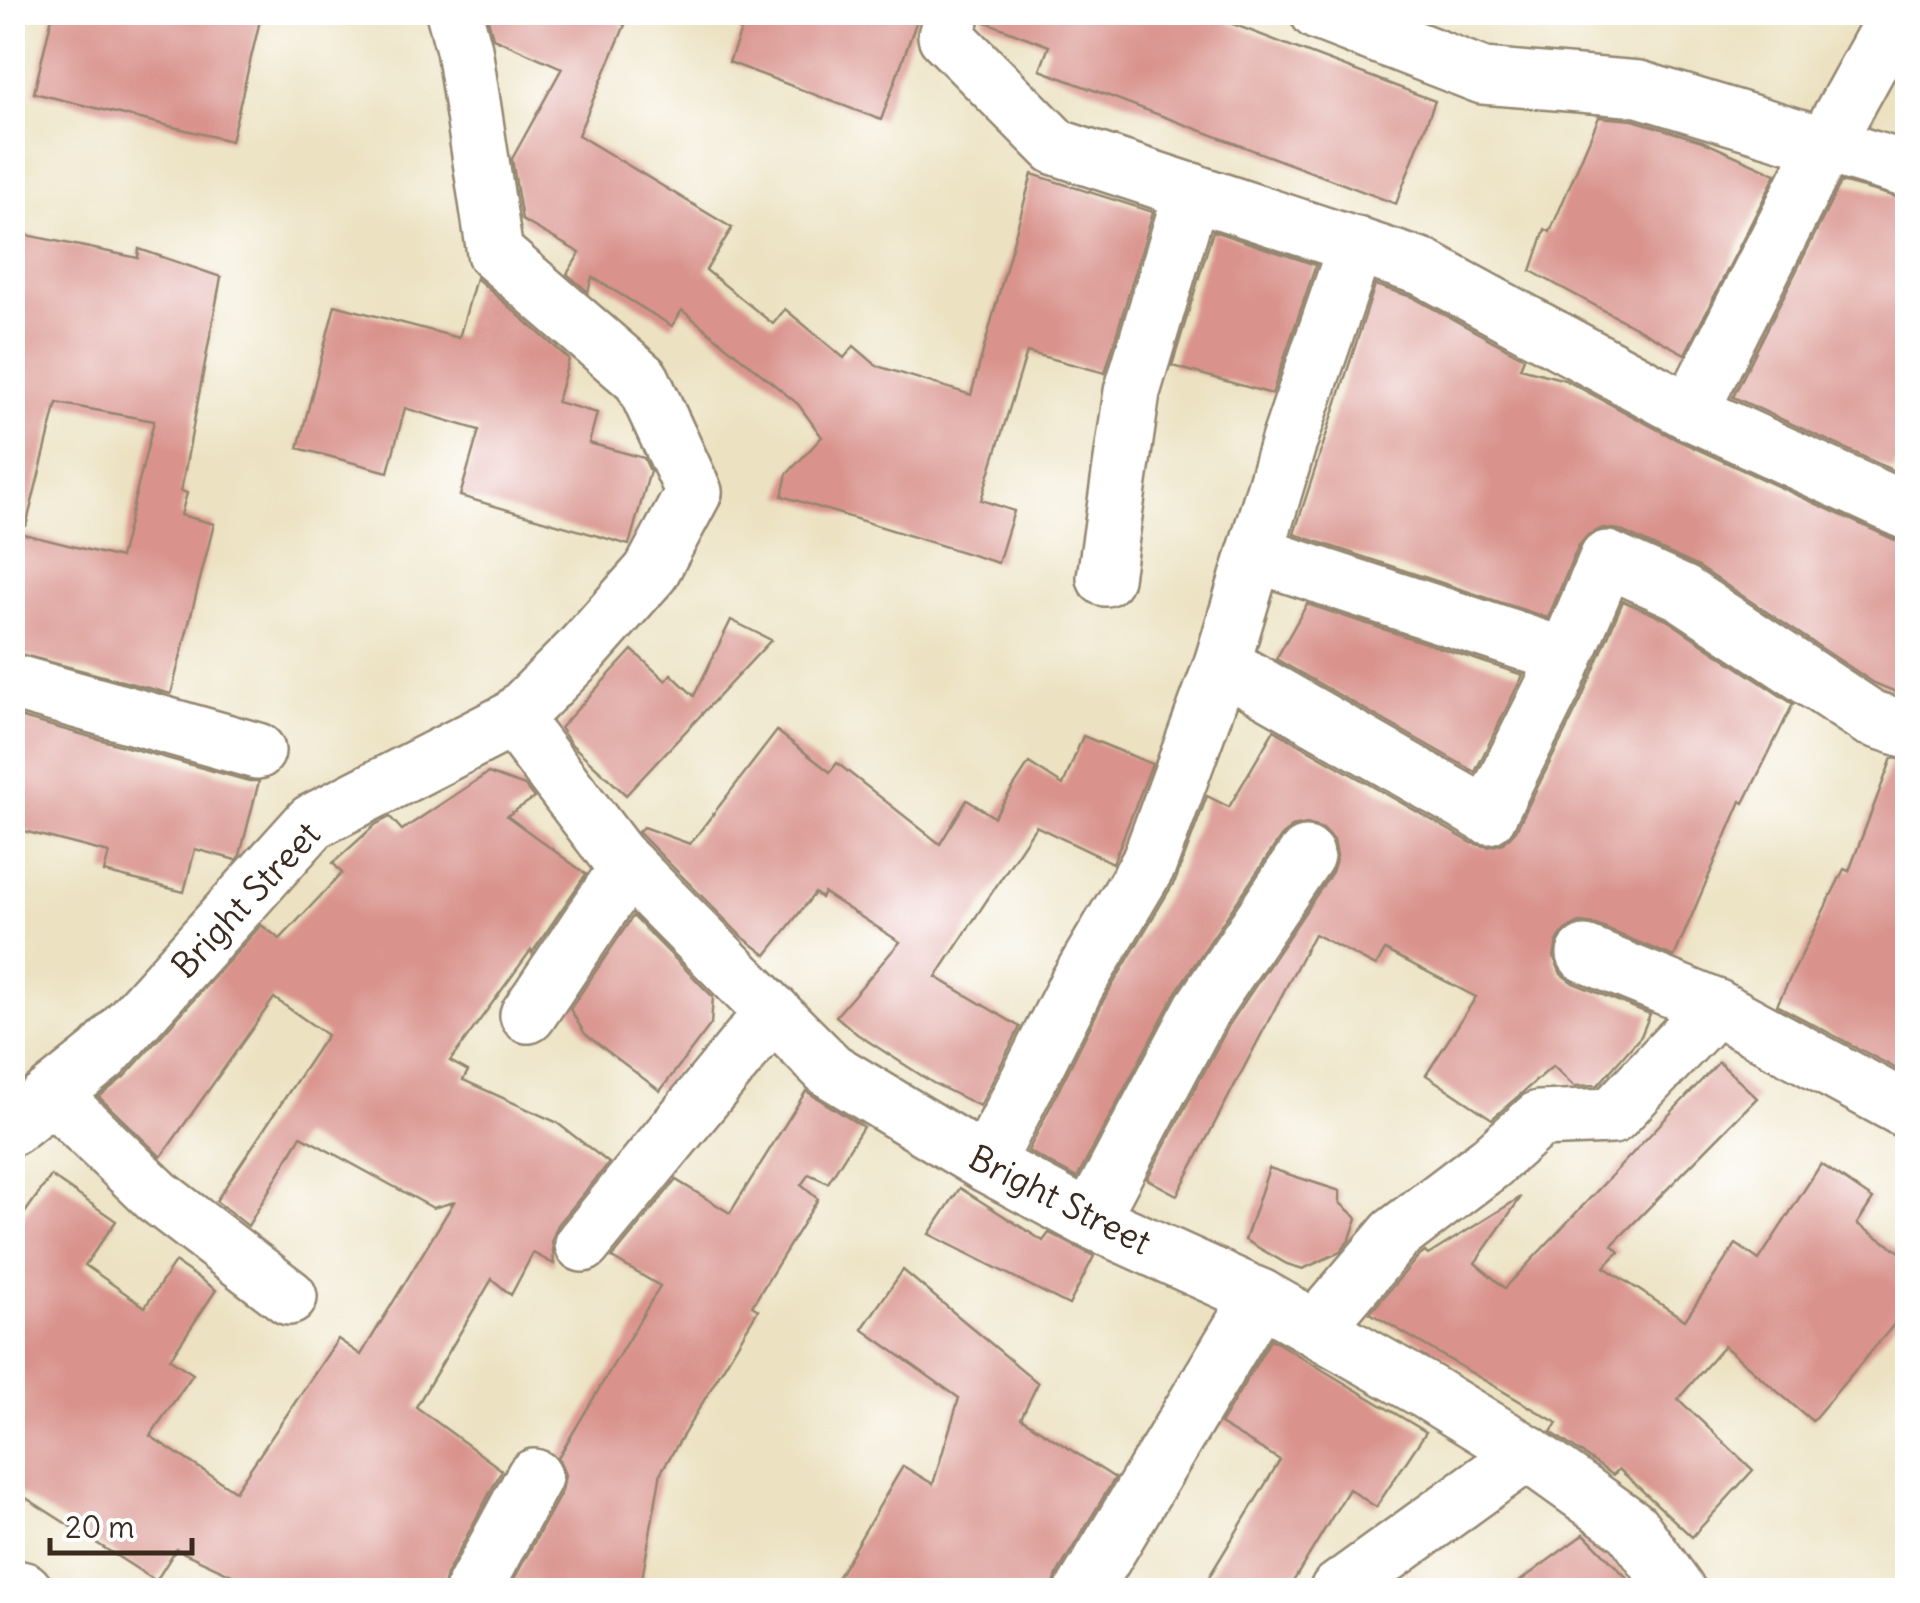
<svg xmlns="http://www.w3.org/2000/svg" width="1920" height="1603" viewBox="0 0 1920 1603" font-family="Delius,sans-serif">
	<style>
		.building { fill: #d9938c }
		.lines { fill: none; stroke-linecap: round; stroke-linejoin: round }
		.minor-casing { stroke: #948670; stroke-width: 60 }
		.minor { stroke: #fff; stroke-width: 55 }
		.labels { text-anchor: middle; stroke-width: 8; stroke-linejoin: round; paint-order: stroke }
		.street-label { font-size: 35px; fill: #3b2a1e; stroke: #fff }
	</style>
	<rect width="100%" height="100%" fill="#fff"/>
	<filter id="ink" filterUnits="userSpaceOnUse"><feTurbulence type="fractalNoise" baseFrequency=".01" numOctaves="2"/><feDisplacementMap in="SourceGraphic" scale="20" xChannelSelector="R" yChannelSelector="G"/><feConvolveMatrix kernelMatrix="1 2 1 2 8 2 1 2 1" color-interpolation-filters="sRGB"/></filter>
	<filter id="wash" filterUnits="userSpaceOnUse"><feTurbulence type="fractalNoise" baseFrequency=".0048" numOctaves="4" result="noise"/><feDisplacementMap in="SourceGraphic" scale="40" xChannelSelector="R" yChannelSelector="G"/><feGaussianBlur stdDeviation="2.25" result="paint"/><feColorMatrix in="noise" values="0 0 0 0 0 0 0 0 0 0 0 0 0 0 0 0 0 1.4 0 .05"/><feComposite in="paint" operator="in"/></filter>
	<g filter="url(#wash)">
		<rect width="100%" height="100%" fill="#ece2c2"/>
		<g id="blocks">
			<g class="building">
				<path d="M 53,12 L 262,12 L 231,141 L 34,93 Z"/>
				<path d="M 486,12 L 596,12 L 625,25 L 578,135 L 732,228 L 706,270 L 773,324 L 785,309 L 844,358 L 854,346 L 877,366 L 971,395 L 1032,174 L 1153,212 L 1105,373 L 1027,352 L 981,500 L 1014,511 L 998,563 L 782,496 L 787,474 L 822,437 L 798,404 L 682,310 L 672,326 L 592,277 L 588,292 L 567,274 L 580,253 L 522,220 L 512,159 L 562,68 L 493,38 Z"/>
				<path d="M 748,12 L 920,12 L 881,120 L 729,62 Z"/>
				<path d="M 983,12 L 1201,12 L 1435,101 L 1396,204 L 1040,70 L 1049,46 L 983,21 Z"/>
				<path d="M 1599,117 L 1633,120 L 1702,141 L 1776,174 L 1685,354 L 1531,271 L 1545,229 L 1550,232 Z"/>
				<path d="M 1841,182 L 1908,200 L 1908,425 L 1894,471 L 1733,397 Z"/>
				<path d="M 1213,231 L 1316,265 L 1272,394 L 1172,366 Z"/>
				<path d="M 12,232 L 138,258 L 139,249 L 221,277 L 181,491 L 187,493 L 181,515 L 214,524 L 171,694 L 12,652 L 12,531 L 120,558 L 154,421 L 57,403 L 26,526 L 12,524 Z"/>
				<path d="M 476,278 L 569,359 L 557,402 L 597,413 L 589,443 L 644,458 L 650,471 L 629,545 L 460,496 L 479,430 L 405,408 L 388,472 L 298,448 L 335,305 L 459,338 Z"/>
				<path d="M 1375,285 L 1412,297 L 1524,358 L 1520,368 L 1565,380 L 1677,440 L 1895,540 L 1908,543 L 1908,697 L 1874,683 L 1699,567 L 1619,530 L 1603,528 L 1588,535 L 1578,547 L 1548,618 L 1294,534 Z"/>
				<path d="M 1623,601 L 1667,620 L 1793,704 L 1744,803 L 1741,801 L 1674,957 L 1596,925 L 1580,923 L 1565,930 L 1557,941 L 1554,957 L 1561,974 L 1573,983 L 1650,1014 L 1641,1036 L 1598,1085 L 1574,1086 L 1553,1066 L 1492,1119 L 1426,1075 L 1476,997 L 1385,950 L 1376,966 L 1314,934 L 1177,1195 L 1147,1179 L 1229,1025 L 1332,872 L 1337,856 L 1334,840 L 1323,829 L 1307,824 L 1292,827 L 1280,838 L 1176,992 L 1077,1178 L 1028,1151 L 1104,999 L 1176,879 L 1207,796 L 1229,807 L 1274,730 L 1472,843 L 1488,847 L 1504,843 L 1516,830 L 1581,700 Z"/>
				<path d="M 1307,604 L 1523,675 L 1475,772 L 1276,659 Z"/>
				<path d="M 731,620 L 771,640 L 626,795 L 571,744 L 560,728 L 632,650 L 666,681 L 671,674 L 694,696 Z"/>
				<path d="M 12,715 L 249,781 L 259,781 L 240,855 L 236,860 L 195,849 L 184,892 L 104,872 L 109,853 L 12,828 Z"/>
				<path d="M 777,731 L 830,772 L 837,763 L 940,844 L 967,800 L 994,817 L 1029,763 L 1063,785 L 1083,736 L 1152,764 L 1113,863 L 1036,826 L 936,977 L 1020,1027 L 980,1106 L 933,1083 L 857,1034 L 836,1016 L 900,942 L 824,893 L 821,898 L 815,893 L 766,955 L 740,935 L 638,832 L 643,827 L 690,844 Z"/>
				<path d="M 1892,758 L 1908,760 L 1908,1075 L 1777,1005 L 1844,869 L 1849,871 Z"/>
				<path d="M 488,773 L 525,786 L 534,798 L 507,816 L 586,874 L 532,953 L 531,950 L 450,1061 L 468,1071 L 463,1080 L 556,1122 L 609,1163 L 558,1225 L 552,1240 L 554,1264 L 533,1253 L 511,1295 L 492,1279 L 416,1407 L 502,1470 L 446,1575 L 442,1590 L 264,1590 L 176,1549 L 156,1581 L 12,1489 L 12,1231 L 51,1176 L 116,1221 L 85,1265 L 145,1307 L 175,1262 L 216,1290 L 170,1359 L 193,1374 L 150,1436 L 235,1491 L 338,1339 L 361,1355 L 454,1202 L 433,1208 L 301,1136 L 248,1226 L 216,1201 L 327,1035 L 274,998 L 161,1157 L 99,1097 L 125,1076 L 261,925 L 280,939 L 342,873 L 333,863 L 375,825 L 390,817 L 402,830 Z"/>
				<path d="M 633,916 L 713,997 L 711,1024 L 660,1091 L 585,1034 L 570,1009 Z"/>
				<path d="M 1719,1062 L 1757,1098 L 1612,1245 L 1619,1252 L 1604,1267 L 1685,1320 L 1736,1244 L 1759,1260 L 1821,1164 L 1873,1199 L 1857,1224 L 1908,1257 L 1908,1308 L 1812,1421 L 1724,1346 L 1678,1399 L 1753,1470 L 1692,1537 L 1619,1469 L 1613,1475 L 1551,1432 L 1557,1423 L 1370,1313 L 1417,1258 L 1425,1252 L 1428,1255 L 1521,1197 L 1475,1263 L 1505,1288 Z"/>
				<path d="M 806,1091 L 863,1127 L 828,1183 L 809,1174 L 801,1185 L 818,1199 L 752,1306 L 758,1310 L 661,1472 L 640,1590 L 508,1590 L 562,1491 L 565,1475 L 558,1458 L 660,1286 L 612,1258 L 676,1180 L 730,1213 Z"/>
				<path d="M 1269,1168 L 1340,1191 L 1340,1203 L 1357,1218 L 1350,1239 L 1340,1252 L 1303,1269 L 1287,1264 L 1245,1240 Z"/>
				<path d="M 960,1188 L 1043,1241 L 1049,1233 L 1094,1256 L 1069,1305 L 929,1234 Z"/>
				<path d="M 903,1270 L 1038,1383 L 1021,1418 L 1115,1478 L 1057,1574 L 1053,1590 L 830,1590 L 903,1466 L 933,1484 L 959,1398 L 862,1329 Z"/>
				<path d="M 1271,1339 L 1426,1432 L 1376,1507 L 1349,1489 L 1288,1590 L 1201,1590 L 1280,1460 L 1220,1424 Z"/>
				<path d="M 1584,1534 L 1639,1590 L 1508,1590 Z"/>
			</g>
		</g>
	</g>
	<g filter="url(#ink)">
		<use href="#blocks" fill-opacity="0" stroke="#948670" stroke-width="2.5"/>
		<g class="lines">
			<defs>
				<g id="minor">
					<path d="M 953,12 L 946,36 L 1056,147 L 1424,268 L 1690,412"/>
					<path d="M 1318,12 L 1483,76 L 1639,89 L 1908,170"/>
					<path d="M 1898,12 L 1825,145 L 1690,412 L 1908,512"/>
					<path d="M 1255,554 L 1565,656"/>
					<path d="M 1105,578 L 1132,392 L 1192,191"/>
					<path d="M 1222,664 L 1289,441 L 1356,245"/>
					<path d="M 12,682 L 257,751"/>
					<path d="M 513,719 L 619,858 L 830,1070 L 986,1164 L 1090,1220 L 1260,1297 L 1428,1392 L 1527,1453 L 1632,1528 L 1677,1590"/>
					<path d="M 1585,954 L 1715,1007 L 1908,1111"/>
					<path d="M 528,1015 L 628,867"/>
					<path d="M 52,1095 L 157,1196 L 289,1297"/>
					<path d="M 12,1127 L 102,1055 L 312,822 L 513,719 L 580,652 L 651,572 L 694,492 L 642,380 L 495,253 L 464,49 L 454,12"/>
					<path d="M 986,1164 L 1077,984 L 1149,863 L 1222,664 L 1488,816 L 1553,686 L 1607,559 L 1682,593 L 1870,718 L 1908,730"/>
					<path d="M 1090,1220 L 1202,1009 L 1306,855"/>
					<path d="M 583,1244 L 773,1012"/>
					<path d="M 1316,1328 L 1395,1235 L 1491,1162 L 1539,1119 L 1612,1116 L 1715,1007"/>
					<path d="M 12,1587 L 24,1590"/>
					<path d="M 473,1590 L 534,1477"/>
					<path d="M 1084,1590 L 1260,1297"/>
					<path d="M 1338,1590 L 1527,1453"/>
				</g>
			</defs>
			<use href="#minor" class="minor-casing"/>
			<use href="#minor" class="minor"/>
		</g>
	</g>
	<g class="labels">
		<g class="street-label">
			<text transform="translate(246 900) rotate(-47)" y="12">Bright Street</text>
			<text transform="translate(1060 1200) rotate(27)" y="12">Bright Street</text>
		</g>
	</g>
	<rect width="1920" height="1603" fill="none" stroke="#fff" stroke-width="50"/>
	<path d="M50 1538v15h142v-15" fill="none" stroke="#3b2a1e" stroke-width="5"/>
	<text x="65" y="1538" font-size="30" fill="#3b2a1e" stroke="#ffffff" stroke-width="8" paint-order="stroke">20 m</text>
</svg>
